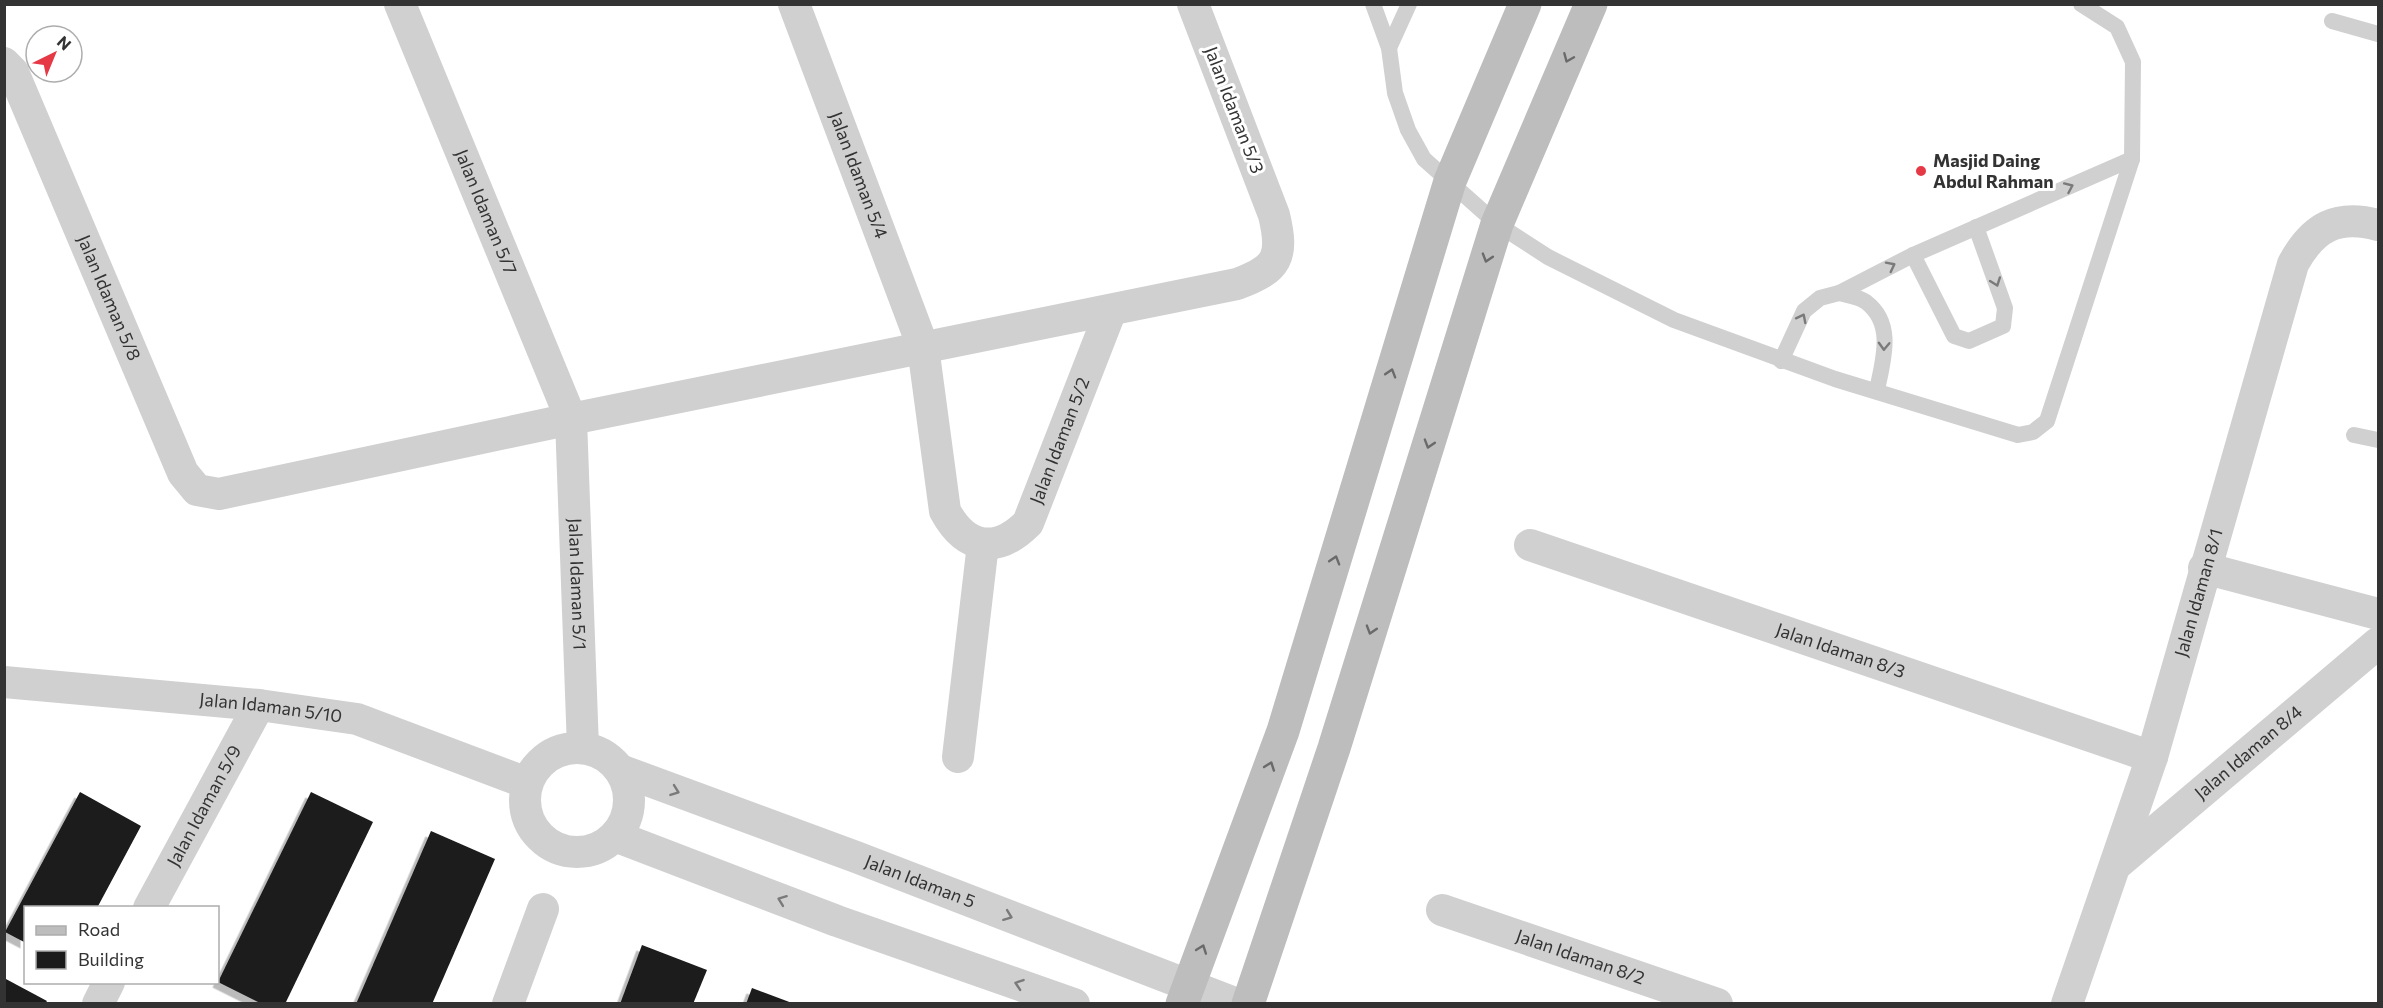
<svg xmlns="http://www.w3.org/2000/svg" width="2383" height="1008" viewBox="0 0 2383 1008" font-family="Commissioner,sans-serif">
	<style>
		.building { fill: #1a1a1a; filter: url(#shadow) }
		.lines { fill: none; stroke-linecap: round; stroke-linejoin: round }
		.service { stroke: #d0d0d0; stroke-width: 16 }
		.minor { stroke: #d0d0d0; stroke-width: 32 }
		.secondary { stroke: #bdbdbd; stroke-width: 33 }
		.oneway { stroke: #6a6a6a }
		.oneway2 { stroke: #7a7a7a }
		.poi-dot { fill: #e63946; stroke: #fff; stroke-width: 2 }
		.labels { text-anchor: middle; stroke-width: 6; stroke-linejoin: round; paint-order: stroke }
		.street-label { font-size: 18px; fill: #333; stroke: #fff }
		.poi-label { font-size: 18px; font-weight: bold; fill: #333; stroke: #fff; text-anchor: start }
	</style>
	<defs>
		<filter id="shadow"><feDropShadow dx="-5.5" dy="5.5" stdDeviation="0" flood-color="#0004"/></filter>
	</defs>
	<rect width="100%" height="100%" fill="#fff"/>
	<g class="building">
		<path d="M 80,792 L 141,826 L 97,908 L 26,908 L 26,943 L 5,932 Z"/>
		<path d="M 311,792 L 373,822 L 285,1004 L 262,1004 L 218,982 Z"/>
		<path d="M 431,831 L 495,859 L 432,1004 L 356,1004 Z"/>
		<path d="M 642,945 L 707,970 L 693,1004 L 620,1004 Z"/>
		<path d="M 4,978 L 47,1001 L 45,1004 L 4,1004 Z"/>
		<path d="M 752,988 L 792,1003 L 792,1004 L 746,1004 Z"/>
	</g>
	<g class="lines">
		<g class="service">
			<path d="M 1373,4 L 1389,48 L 1395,93 L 1408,130 L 1424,159 L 1497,224 L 1548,257 L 1674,320 L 1835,379 L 2018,435 L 2033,432 L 2047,421 L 2132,159 L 2133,62 L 2117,27 L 2081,4"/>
			<path d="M 2332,21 L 2378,34"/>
			<path d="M 1389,48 L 1409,4"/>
			<path d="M 1913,255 L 1954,336 L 1969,341 L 2003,326 L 2005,308 L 1976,227"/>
			<path d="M 1839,293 C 1847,295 1860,297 1866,302 C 1895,324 1883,360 1877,390"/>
			<path d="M 1781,361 L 1804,311 L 1820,298 L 1839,293 L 1913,255 L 2132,159"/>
			<path d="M 2354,435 L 2378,440"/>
		</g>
		<g class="minor">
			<path id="s1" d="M 400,4 L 571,419 L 583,748"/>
			<path id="s2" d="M 794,4 L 923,347 L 945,511 C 966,550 997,554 1028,523 L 1111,310"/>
			<path id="s3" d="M 4,63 L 13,72 L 183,473 L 197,490 L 219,494 L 571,419 L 1237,284 C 1278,269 1284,257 1274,215 L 1193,4"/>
			<path id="s4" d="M 1530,545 L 2152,757"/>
			<path d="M 2204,568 L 2378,614"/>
			<path id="s5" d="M 4,682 L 259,705 L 357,719 L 527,783"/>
			<circle cx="577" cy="800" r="52"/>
			<path d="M 958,757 L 983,544"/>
			<path id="s6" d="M 620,770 L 856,857 L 1237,1004"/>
			<path d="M 615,836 L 837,921 L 1074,1004"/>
			<path id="s7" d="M 2118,863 L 2378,643"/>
			<path id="s8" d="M 149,908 L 259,705"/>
			<path id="s9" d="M 1442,910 L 1717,1004"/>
			<path d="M 98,1004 L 109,982"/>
			<path d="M 508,1004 L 543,909"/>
			<path id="s10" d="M 2067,1004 L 2152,757 L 2293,264 C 2313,227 2337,214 2378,225"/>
		</g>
		<g class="secondary">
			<path d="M 1182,1004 L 1283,731 L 1450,181 L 1525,4"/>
			<path d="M 1248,1004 L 1334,748 L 1497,224 L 1591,4"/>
		</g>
	</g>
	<defs><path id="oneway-chevron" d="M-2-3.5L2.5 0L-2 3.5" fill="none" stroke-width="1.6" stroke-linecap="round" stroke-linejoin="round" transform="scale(1.5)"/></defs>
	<g class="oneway">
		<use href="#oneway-chevron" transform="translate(1568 58) rotate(113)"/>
		<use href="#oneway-chevron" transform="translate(1487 258) rotate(107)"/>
		<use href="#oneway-chevron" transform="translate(1391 373) rotate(-73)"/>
		<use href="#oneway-chevron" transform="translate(1429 444) rotate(107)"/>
		<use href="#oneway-chevron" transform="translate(1335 560) rotate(-73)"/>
		<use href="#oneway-chevron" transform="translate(1371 630) rotate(107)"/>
		<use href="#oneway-chevron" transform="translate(1270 766) rotate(-70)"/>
		<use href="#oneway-chevron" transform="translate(1202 949) rotate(-70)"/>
	</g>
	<g class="oneway2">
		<use href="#oneway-chevron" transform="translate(2069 187) rotate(-24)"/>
		<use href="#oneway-chevron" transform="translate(1891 266) rotate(-27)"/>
		<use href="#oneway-chevron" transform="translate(1996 282) rotate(70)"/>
		<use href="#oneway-chevron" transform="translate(1802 318) rotate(-63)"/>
		<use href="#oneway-chevron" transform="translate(1884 346) rotate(92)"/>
		<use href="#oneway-chevron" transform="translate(675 791) rotate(20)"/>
		<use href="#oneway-chevron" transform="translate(782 900) rotate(-159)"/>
		<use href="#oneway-chevron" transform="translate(1008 916) rotate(21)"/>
		<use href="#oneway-chevron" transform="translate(1019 984) rotate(-161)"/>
	</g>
	<circle class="poi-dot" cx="1921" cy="171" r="6"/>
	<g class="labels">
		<g class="street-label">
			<text transform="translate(1234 110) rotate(69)" y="6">Jalan Idaman 5/3</text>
			<text dy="6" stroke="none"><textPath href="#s2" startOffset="183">Jalan Idaman 5/4</textPath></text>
			<text dy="6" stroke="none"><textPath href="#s1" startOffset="225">Jalan Idaman 5/7</textPath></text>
			<text dy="6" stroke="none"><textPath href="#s3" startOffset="258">Jalan Idaman 5/8</textPath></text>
			<text dy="6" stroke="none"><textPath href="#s2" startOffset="723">Jalan Idaman 5/2</textPath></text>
			<text dy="6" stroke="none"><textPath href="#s1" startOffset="614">Jalan Idaman 5/1</textPath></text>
			<text dy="6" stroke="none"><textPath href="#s10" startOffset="432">Jalan Idaman 8/1</textPath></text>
			<text dy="6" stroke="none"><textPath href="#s4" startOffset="328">Jalan Idaman 8/3</textPath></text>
			<text dy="6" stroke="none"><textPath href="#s5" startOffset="268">Jalan Idaman 5/10</textPath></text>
			<text dy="6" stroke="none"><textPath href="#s7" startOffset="171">Jalan Idaman 8/4</textPath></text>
			<text dy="6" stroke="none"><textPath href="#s8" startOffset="116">Jalan Idaman 5/9</textPath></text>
			<text dy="6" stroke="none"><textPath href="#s6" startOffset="320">Jalan Idaman 5</textPath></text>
			<text dy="6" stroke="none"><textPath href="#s9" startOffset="146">Jalan Idaman 8/2</textPath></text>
		</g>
		<g class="poi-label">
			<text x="1933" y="167">Masjid Daing<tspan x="1933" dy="21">Abdul Rahman</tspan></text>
		</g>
	</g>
	<rect width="2383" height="1008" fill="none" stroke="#333333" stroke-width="12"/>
	<rect x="24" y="906" width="195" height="78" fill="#ffffff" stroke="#adadad" stroke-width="1.5"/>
	<rect x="36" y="926" width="30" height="9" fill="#bdbdbd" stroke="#adadad" stroke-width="1.5"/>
	<text x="78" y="936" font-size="18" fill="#333333">Road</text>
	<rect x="36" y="951" width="30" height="18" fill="#1a1a1a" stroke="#adadad" stroke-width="1.5"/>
	<text x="78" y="966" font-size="18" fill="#333333">Building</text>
	<g transform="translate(54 54) rotate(43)"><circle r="28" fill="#ffffff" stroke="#adadad" stroke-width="1.5"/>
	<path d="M0-4.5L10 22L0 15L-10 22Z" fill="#e63946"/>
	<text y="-9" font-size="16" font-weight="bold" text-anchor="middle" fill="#333333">N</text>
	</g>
</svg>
